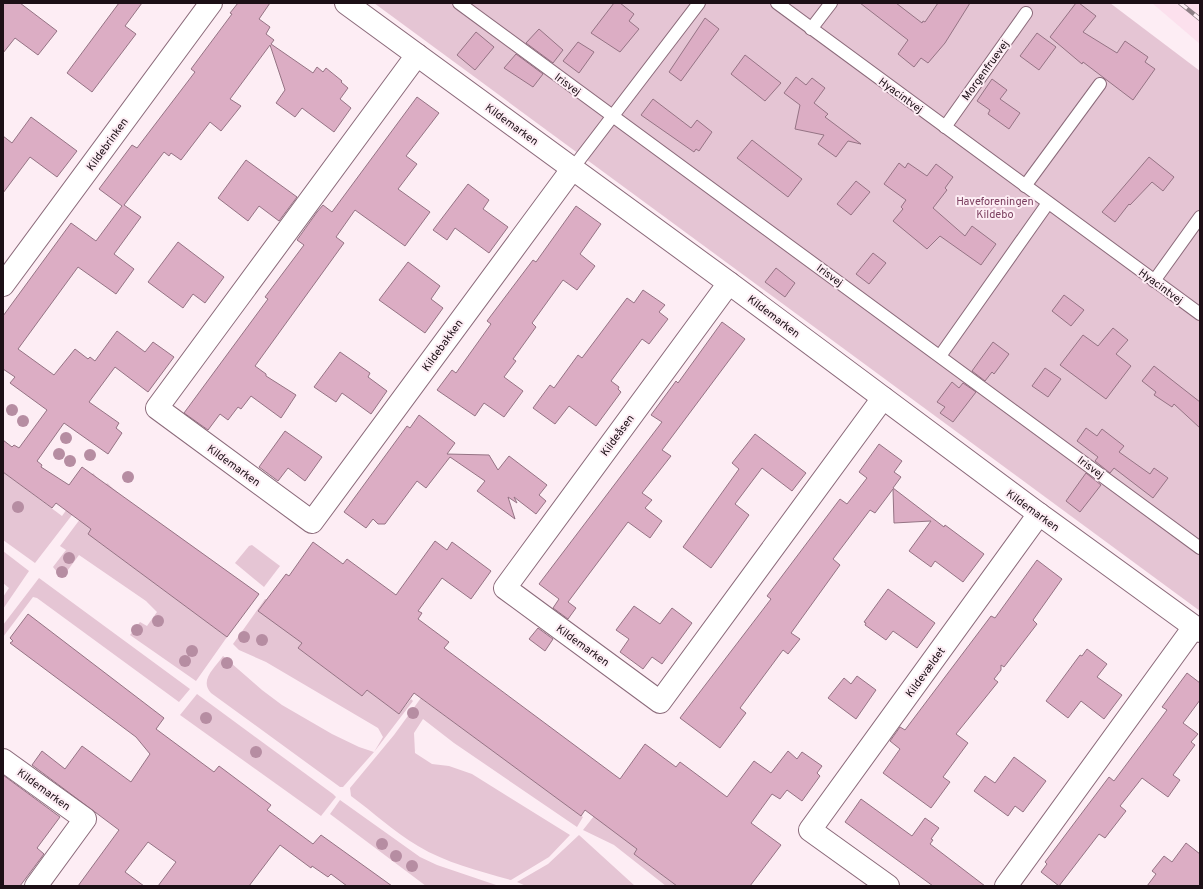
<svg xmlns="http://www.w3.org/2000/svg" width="1203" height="889" viewBox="0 0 1203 889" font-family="Overpass,sans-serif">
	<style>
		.built { fill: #fce0ed }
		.green { fill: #e5c5d4 }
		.building { fill: #dcadc4; stroke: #957384 }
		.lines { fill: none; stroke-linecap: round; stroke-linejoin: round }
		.lane-casing { stroke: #8b6a7a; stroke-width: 14 }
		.street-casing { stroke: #8b6a7a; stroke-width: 24 }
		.lane { stroke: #fff; stroke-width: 12 }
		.street { stroke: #fff; stroke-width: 22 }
		.rail-casing { stroke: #8e7f86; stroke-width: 4.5 }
		.rail { stroke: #fdedf4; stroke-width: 3; stroke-dasharray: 9; stroke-linecap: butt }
		.tree { fill: #b68da2 }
		.labels { text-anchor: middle; stroke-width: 4; stroke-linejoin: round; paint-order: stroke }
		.street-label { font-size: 11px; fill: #1c0f16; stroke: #fdedf4 }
		.park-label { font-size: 11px; fill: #7b3f5f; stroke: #fdedf4 }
	</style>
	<rect width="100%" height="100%" fill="#fdedf4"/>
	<path class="built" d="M 1152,3 L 1200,3 L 1200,44 Z"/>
	<g class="green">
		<path d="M 374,3 L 1110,3 L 1200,71 L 1200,611 Z"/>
		<path d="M 3,472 L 62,516 L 93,473 L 99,480 L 35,563 L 3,540 Z"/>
		<path d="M 107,483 L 118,493 L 88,534 L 227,637 L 196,681 L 130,635 L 140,622 L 147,626 L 157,612 L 146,601 L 79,555 L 62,578 L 53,567 L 66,550 L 60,546 Z"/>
		<path d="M 252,545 L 280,566 L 264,587 L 235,563 L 249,546 Z"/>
		<path d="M 3,551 L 29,571 L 3,609 L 3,597 L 9,588 L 3,583 Z"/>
		<path d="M 39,578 L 190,689 L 179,702 L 37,598 L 33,597 L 3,637 L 3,625 Z"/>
		<path d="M 265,599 L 267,599 L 259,610 L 302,643 L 298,648 L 362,696 L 367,690 L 399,714 L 411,699 L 413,701 L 374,752 L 343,787 L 340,787 L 211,693 C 199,680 215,668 223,656 L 262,690 L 282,705 L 332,734 L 359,747 L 374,752 L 383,737 L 378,728 L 266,662 L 239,650 L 233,644 Z"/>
		<path d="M 434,680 L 423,700 L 583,817 L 577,827 L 454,743 L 423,719 L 414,733 L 415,753 L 432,764 L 449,766 L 472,774 L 570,835 L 549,857 L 511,880 C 479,871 446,863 418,846 C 394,832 373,812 351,796 L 350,788 L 394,735 Z"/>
		<path d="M 197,694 L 333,794 L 336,797 L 321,816 L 180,715 Z"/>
		<path d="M 340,800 L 420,857 L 437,865 L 499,886 L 426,886 L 330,814 Z"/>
		<path d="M 594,816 L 637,849 L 634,854 L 677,886 L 666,886 L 614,845 L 583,830 Z"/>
		<path d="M 579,835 L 635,886 L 526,886 L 517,882 L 548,864 Z"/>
	</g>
	<g class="building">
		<path d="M 3,3 L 20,3 L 57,31 L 38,55 L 15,38 L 3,53 Z"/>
		<path d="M 119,3 L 142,3 L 125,26 L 136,34 L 92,92 L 67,73 Z"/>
		<path d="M 238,3 L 270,3 L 259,19 L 270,27 L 266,34 L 274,40 L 271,44 L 313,73 L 317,67 L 323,72 L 326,68 L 342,81 L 341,82 L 348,88 L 340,99 L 351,108 L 334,132 L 302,108 L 295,117 L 276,103 L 285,90 L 270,45 L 230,99 L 241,106 L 221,131 L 210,122 L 181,160 L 171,153 L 169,156 L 164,152 L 124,205 L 141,217 L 114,254 L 134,269 L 116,294 L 78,267 L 18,349 L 54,375 L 75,349 L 88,359 L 90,357 L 95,361 L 117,331 L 145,352 L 153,342 L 174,357 L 148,392 L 115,367 L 89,402 L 119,423 L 116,428 L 122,433 L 108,454 L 64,423 L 37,461 L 42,465 L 41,467 L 69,485 L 82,467 L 259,594 L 227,637 L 88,534 L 91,529 L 56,503 L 52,508 L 3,472 L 3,440 L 12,447 L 14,445 L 19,448 L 47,410 L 10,383 L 15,377 L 3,369 L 3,316 L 71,223 L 96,241 L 122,206 L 99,189 L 132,145 L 137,148 L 195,72 L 191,69 L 232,14 L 230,13 Z"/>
		<path d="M 614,3 L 620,3 L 634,14 L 629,21 L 639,29 L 620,52 L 591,33 Z"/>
		<path d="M 860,3 L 896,3 L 922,23 L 923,21 L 925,22 L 938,3 L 970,3 L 945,43 L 928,63 L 921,58 L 914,67 L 898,54 L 908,40 Z"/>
		<path d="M 1076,3 L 1079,3 L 1096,16 L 1083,32 L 1117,53 L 1125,41 L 1148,57 L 1145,62 L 1155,69 L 1133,100 L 1083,62 L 1082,64 L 1050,37 Z"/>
		<path d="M 705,18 L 719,29 L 681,81 L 669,72 Z"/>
		<path d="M 539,29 L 563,50 L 553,63 L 526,43 Z"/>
		<path d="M 476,32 L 494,47 L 475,70 L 457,55 Z"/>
		<path d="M 1037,33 L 1056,47 L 1039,70 L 1020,56 Z"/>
		<path d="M 578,42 L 594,52 L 579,73 L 563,61 Z"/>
		<path d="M 516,54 L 543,74 L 533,87 L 504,68 Z"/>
		<path d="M 745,55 L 781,83 L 765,101 L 731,74 Z"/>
		<path d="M 796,77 L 806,85 L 812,78 L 825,88 L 814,103 L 828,114 L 825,117 L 861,144 L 848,141 L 836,157 L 818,144 L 824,135 L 795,129 L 800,105 L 784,93 Z"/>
		<path d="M 992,79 L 1007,90 L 1000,99 L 1020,113 L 1009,129 L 988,114 L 990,110 L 977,101 Z"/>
		<path d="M 417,97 L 439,113 L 406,156 L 417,164 L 398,189 L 430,212 L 405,246 L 355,210 L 336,237 L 344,243 L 255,366 L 266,374 L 266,376 L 296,395 L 281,418 L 251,396 L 241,409 L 238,407 L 228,420 L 220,414 L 208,430 L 184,413 L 268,299 L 265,297 L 304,245 L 297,240 L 317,212 L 323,205 L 332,212 Z"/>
		<path d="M 653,99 L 691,128 L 697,120 L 712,132 L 699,151 L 696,149 L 694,152 L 641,115 Z"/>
		<path d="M 31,117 L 77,151 L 57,177 L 30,157 L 3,193 L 3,136 L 12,143 Z"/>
		<path d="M 752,140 L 802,179 L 788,197 L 737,158 Z"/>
		<path d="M 1149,157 L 1174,177 L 1163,191 L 1152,182 L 1130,205 L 1129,204 L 1115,222 L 1102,212 Z"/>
		<path d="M 246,160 L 297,197 L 279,221 L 259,206 L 248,221 L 218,198 Z"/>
		<path d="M 899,163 L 905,168 L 908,163 L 927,176 L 936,164 L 953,177 L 945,188 L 947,190 L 933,208 L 965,236 L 972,226 L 996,244 L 981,265 L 940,236 L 927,249 L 893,221 L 903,209 L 901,207 L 906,200 L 884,184 Z"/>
		<path d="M 856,181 L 870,192 L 851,215 L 837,204 Z"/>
		<path d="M 468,184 L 489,200 L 483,209 L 508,227 L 489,253 L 455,228 L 447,240 L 433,230 Z"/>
		<path d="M 576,206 L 601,224 L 580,254 L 595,266 L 577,290 L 563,280 L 532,323 L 536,327 L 513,359 L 516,361 L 504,377 L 523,391 L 504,417 L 484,403 L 475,416 L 437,390 L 452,370 L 456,373 L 491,324 L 487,321 L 533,260 L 536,262 Z"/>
		<path d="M 178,242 L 224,277 L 205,303 L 193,294 L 183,308 L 148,282 Z"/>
		<path d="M 873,253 L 886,263 L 869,284 L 856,274 Z"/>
		<path d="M 408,262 L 440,286 L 431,299 L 443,308 L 425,333 L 379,300 Z"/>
		<path d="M 776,268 L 795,283 L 785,297 L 765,282 Z"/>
		<path d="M 643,290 L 665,305 L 659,312 L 668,319 L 649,344 L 642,339 L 611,381 L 619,387 L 618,389 L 621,392 L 596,426 L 569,406 L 555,424 L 533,408 L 550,385 L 554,388 L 578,355 L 582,358 L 627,298 L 634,303 Z"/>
		<path d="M 1064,295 L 1084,310 L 1071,326 L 1052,311 Z"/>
		<path d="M 722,322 L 745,339 L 662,450 L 671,456 L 642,493 L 652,500 L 645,508 L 662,521 L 650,538 L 628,522 L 568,602 L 576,608 L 568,619 L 553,608 L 559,599 L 539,584 L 662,422 L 651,415 L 676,381 L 678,383 Z"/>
		<path d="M 1113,328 L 1128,340 L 1116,354 L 1131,366 L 1106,399 L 1060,365 L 1083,335 L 1098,346 Z"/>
		<path d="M 993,342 L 1009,354 L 994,374 L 992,372 L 985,381 L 972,371 Z"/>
		<path d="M 340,352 L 370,373 L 368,377 L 387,391 L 371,414 L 342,393 L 336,402 L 314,387 Z"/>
		<path d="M 1154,366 L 1200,402 L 1200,428 L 1174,404 L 1172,407 L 1154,395 L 1156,392 L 1142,381 Z"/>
		<path d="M 1045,368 L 1061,379 L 1048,397 L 1032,386 Z"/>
		<path d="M 952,382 L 959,388 L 963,383 L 976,392 L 953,422 L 940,413 L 945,407 L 937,402 Z"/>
		<path d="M 419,415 L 455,443 L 447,454 L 489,455 L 498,470 L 509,456 L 547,485 L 539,495 L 546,501 L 536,514 L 514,497 L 517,503 L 508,497 L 515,519 L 477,491 L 485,481 L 450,457 L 426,488 L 417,481 L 385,524 L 378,524 L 373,519 L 366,528 L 344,512 L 407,426 L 410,428 Z"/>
		<path d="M 1086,428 L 1097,436 L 1102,429 L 1124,446 L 1119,452 L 1150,474 L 1154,468 L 1168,478 L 1153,498 L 1114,468 L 1110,473 L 1095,461 L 1098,457 L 1077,441 Z"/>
		<path d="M 285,431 L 322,457 L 305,481 L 288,468 L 278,481 L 259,467 Z"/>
		<path d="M 755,434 L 806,473 L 792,491 L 762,468 L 735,504 L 749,515 L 711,568 L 683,547 L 739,469 L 732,463 Z"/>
		<path d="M 879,444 L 902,461 L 894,472 L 901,477 L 893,488 L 944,527 L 945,525 L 984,554 L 963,582 L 935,561 L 931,567 L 909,551 L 931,521 L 894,523 L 893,489 L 875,513 L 870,510 L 833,559 L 840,565 L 791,633 L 800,639 L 788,654 L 783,650 L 740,708 L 746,713 L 720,748 L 680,718 L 771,599 L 767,596 L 840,499 L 847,504 L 867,478 L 859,472 Z"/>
		<path d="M 1086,473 L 1101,485 L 1080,512 L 1066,501 Z"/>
		<path d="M 435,541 L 447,550 L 452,542 L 491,571 L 471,599 L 442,578 L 418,611 L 422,613 L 418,619 L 449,642 L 444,648 L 620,779 L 645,744 L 676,767 L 680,762 L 727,797 L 754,761 L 771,773 L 788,751 L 797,759 L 802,752 L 822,766 L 817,773 L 820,776 L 802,801 L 787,790 L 780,799 L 772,794 L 751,823 L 781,845 L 750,886 L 677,886 L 634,854 L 637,849 L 585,810 L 581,816 L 414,693 L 399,714 L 367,690 L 362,696 L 298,648 L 302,643 L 258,611 L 286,574 L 289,576 L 313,542 L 343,564 L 347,559 L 396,595 Z"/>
		<path d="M 1037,560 L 1062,579 L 1033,620 L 1037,624 L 1004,667 L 1001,665 L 1001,670 L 994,679 L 998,682 L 956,734 L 968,743 L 943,777 L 950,782 L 931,808 L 883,773 L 900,749 L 890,741 L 900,727 L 905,730 L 991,616 L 995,618 Z"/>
		<path d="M 888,589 L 935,623 L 917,648 L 893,631 L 886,640 L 865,625 L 866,623 L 864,622 Z"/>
		<path d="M 634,606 L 660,624 L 672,608 L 692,623 L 662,664 L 652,657 L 643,669 L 620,652 L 629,639 L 616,630 Z"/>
		<path d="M 28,614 L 164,718 L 156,729 L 214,772 L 219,766 L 271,805 L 267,810 L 313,844 L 321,835 L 392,886 L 347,886 L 331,874 L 328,877 L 312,866 L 311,868 L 280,845 L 249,886 L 158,886 L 176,862 L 148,842 L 125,872 L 144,886 L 78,886 L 119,830 L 32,765 L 42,751 L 65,769 L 82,746 L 131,782 L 150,754 L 136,737 L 10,643 L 13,641 L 10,638 Z"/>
		<path d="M 538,628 L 553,639 L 545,651 L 529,639 Z"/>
		<path d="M 1087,649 L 1107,664 L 1097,677 L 1122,695 L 1104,719 L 1081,701 L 1068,718 L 1046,701 L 1080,655 L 1082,656 Z"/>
		<path d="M 1187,673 L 1200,683 L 1200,700 L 1183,723 L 1198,734 L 1191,742 L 1195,745 L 1173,775 L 1180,780 L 1168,797 L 1142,778 L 1120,806 L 1126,811 L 1105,838 L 1099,834 L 1059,886 L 1041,872 L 1047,864 L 1045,862 L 1109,777 L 1114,781 L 1167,710 L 1162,707 Z"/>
		<path d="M 857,676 L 876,690 L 856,719 L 828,698 L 844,678 L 851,684 Z"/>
		<path d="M 1014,757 L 1046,781 L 1023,812 L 1015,806 L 1008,816 L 974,791 L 985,776 L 995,783 Z"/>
		<path d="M 3,775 L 60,817 L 37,848 L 44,854 L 20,886 L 3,886 Z"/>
		<path d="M 861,799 L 912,836 L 925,818 L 939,828 L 931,839 L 933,840 L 930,844 L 985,886 L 933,886 L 845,822 Z"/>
		<path d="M 1186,843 L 1200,854 L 1200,886 L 1147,886 L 1156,874 L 1152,871 L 1164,856 L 1172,862 Z"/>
	</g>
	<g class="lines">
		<defs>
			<g id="lane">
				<path d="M 459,3 L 1200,548"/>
				<path d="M 777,3 L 1200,314"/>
				<path d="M 811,29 L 831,3"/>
				<path d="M 945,127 L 1026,13"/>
				<path d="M 573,168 L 699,3"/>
				<path d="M 1025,186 L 1100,84"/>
				<path d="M 1154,281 L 1200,217"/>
				<path d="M 940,356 L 1048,203"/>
			</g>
			<g id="street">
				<path d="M 346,3 L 729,283 L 1039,514 L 1200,631"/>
				<path d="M 417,55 L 157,408 L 312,522 L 573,168"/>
				<path d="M 729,283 L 505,588 L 660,702 L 883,398"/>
				<path d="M 3,285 L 211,3"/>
				<path d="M 3,760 L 85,819 L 36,886"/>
				<path d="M 888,886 L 810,830 L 1039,514"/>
				<path d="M 1006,886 L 1194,627"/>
			</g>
		</defs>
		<use href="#lane" class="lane-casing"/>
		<use href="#street" class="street-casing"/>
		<use href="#lane" class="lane"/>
		<use href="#street" class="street"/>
		<defs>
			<path id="rail" d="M 1180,3 L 1200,19"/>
		</defs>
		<use href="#rail" class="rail-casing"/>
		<use href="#rail" class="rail"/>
	</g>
	<g class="tree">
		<circle cx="12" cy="410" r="6"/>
		<circle cx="23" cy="421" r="6"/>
		<circle cx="66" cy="438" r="6"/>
		<circle cx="59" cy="454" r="6"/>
		<circle cx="90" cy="455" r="6"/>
		<circle cx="70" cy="461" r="6"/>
		<circle cx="128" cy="477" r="6"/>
		<circle cx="18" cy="507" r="6"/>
		<circle cx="69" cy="558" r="6"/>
		<circle cx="62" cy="572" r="6"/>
		<circle cx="158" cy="621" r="6"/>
		<circle cx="137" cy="630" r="6"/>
		<circle cx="244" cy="637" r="6"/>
		<circle cx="262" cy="640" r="6"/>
		<circle cx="192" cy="651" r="6"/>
		<circle cx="185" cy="661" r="6"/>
		<circle cx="227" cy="663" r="6"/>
		<circle cx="413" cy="713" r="6"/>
		<circle cx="206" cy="718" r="6"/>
		<circle cx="256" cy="752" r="6"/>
		<circle cx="382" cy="844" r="6"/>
		<circle cx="396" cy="856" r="6"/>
		<circle cx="412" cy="866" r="6"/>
	</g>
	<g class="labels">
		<g class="street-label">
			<text transform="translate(985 70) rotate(-54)" y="4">Morgenfruevej</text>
			<text transform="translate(568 84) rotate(36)" y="4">Irisvej</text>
			<text transform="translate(901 95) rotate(36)" y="4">Hyacintvej</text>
			<text transform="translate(512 124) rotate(36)" y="4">Kildemarken</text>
			<text transform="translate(107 144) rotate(-54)" y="4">Kildebrinken</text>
			<text transform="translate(830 275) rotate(36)" y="4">Irisvej</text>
			<text transform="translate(1161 286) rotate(36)" y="4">Hyacintvej</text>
			<text transform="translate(774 316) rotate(37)" y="4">Kildemarken</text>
			<text transform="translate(442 345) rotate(-54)" y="4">Kildebakken</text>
			<text transform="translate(617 435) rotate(-54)" y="4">Kildeåsen</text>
			<text transform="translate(234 465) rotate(36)" y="4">Kildemarken</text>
			<text transform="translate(1091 467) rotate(36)" y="4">Irisvej</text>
			<text transform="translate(1033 510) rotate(36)" y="4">Kildemarken</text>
			<text transform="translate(583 645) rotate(36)" y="4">Kildemarken</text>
			<text transform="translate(925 672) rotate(-54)" y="4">Kildevældet</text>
			<text transform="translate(44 789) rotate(36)" y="4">Kildemarken</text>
		</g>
		<g class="park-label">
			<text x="995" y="205">Haveforeningen<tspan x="995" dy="13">Kildebo</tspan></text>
		</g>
	</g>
	<rect width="1203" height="889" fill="none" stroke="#1c0f16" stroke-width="8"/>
</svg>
